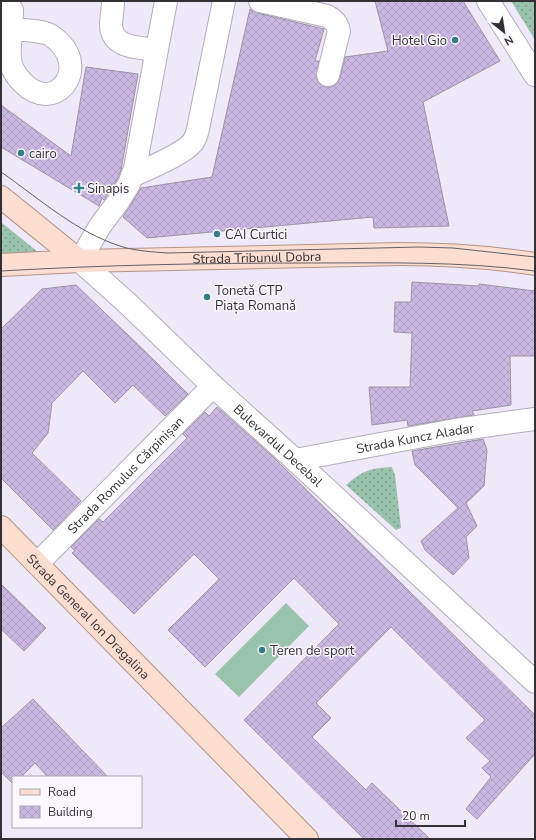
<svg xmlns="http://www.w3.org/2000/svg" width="536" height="840" viewBox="0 0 536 840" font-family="'Nunito Sans',sans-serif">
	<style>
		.grass { fill: url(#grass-dots) }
		.pitch { fill: #9ac3ad }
		.building { fill: url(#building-cross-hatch); stroke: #9a94a3 }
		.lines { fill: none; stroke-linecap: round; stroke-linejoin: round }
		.minor-casing { stroke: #b3adbc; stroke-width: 24 }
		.major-casing { stroke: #b49385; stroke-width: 24 }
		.minor { stroke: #fff; stroke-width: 22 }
		.major { stroke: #fcded0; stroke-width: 22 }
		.tram { stroke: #625e66; stroke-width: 1 }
		.poi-dot { fill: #377d88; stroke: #faf7fe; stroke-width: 1.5 }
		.labels { text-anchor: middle; stroke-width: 3; stroke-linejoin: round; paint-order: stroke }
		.poi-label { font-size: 13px; fill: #333036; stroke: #faf7fe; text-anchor: start }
		.street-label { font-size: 13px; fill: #333036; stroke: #faf7fe }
	</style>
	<defs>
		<pattern id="grass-dots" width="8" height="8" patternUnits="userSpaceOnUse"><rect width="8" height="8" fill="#9ac3ad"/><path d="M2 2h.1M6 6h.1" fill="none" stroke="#7e9f8e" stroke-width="1.8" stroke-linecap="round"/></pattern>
		<pattern id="building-cross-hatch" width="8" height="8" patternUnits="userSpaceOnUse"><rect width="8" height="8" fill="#cbb8e2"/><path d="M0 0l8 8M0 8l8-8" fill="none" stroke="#af9ec2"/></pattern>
	</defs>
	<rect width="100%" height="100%" fill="#efe8f8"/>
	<g class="grass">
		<path d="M 511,1 L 535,1 L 535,40 Z"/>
		<path d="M 1,222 L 44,257 L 1,259 Z"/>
		<path d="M 392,467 L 395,475 L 401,528 L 396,530 L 346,485 C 362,471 370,468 392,467 Z"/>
	</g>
	<path class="pitch" d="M 286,603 L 309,626 L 239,697 L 215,674 Z"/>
	<g class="building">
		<path d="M 375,1 L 463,1 L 500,61 L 423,102 L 449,226 L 374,228 L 373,217 L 147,238 L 123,217 L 141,188 L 212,177 L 250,9 L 257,13 L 324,29 L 315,61 L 319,61 L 316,78 L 320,84 L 325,87 L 331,87 L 337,84 L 340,78 L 345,57 L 388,51 Z"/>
		<path d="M 86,67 L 138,74 L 121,170 L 118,178 L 104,200 L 102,198 L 99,206 L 1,147 L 1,105 L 71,156 Z"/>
		<path d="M 412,282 L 479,286 L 479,284 L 535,291 L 535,356 L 510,356 L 511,405 L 472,411 L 474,415 L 408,426 L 407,420 L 372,425 L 369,387 L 410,387 L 412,333 L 394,332 L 395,302 L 411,302 Z"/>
		<path d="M 76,285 L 156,362 L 188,394 L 165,416 L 133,385 L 115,403 L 83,371 L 52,403 L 48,433 L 32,453 L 81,501 L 53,530 L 1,478 L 1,329 L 42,289 Z"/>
		<path d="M 217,407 L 273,457 L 535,715 L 535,754 L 477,819 L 466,809 L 491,777 L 482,768 L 490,761 L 466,738 L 485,720 L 391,627 L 316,703 L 331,718 L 312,737 L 366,790 L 372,783 L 430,839 L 364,839 L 244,720 L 339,624 L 294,578 L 205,667 L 168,630 L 219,579 L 194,554 L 134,614 L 72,553 L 75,551 L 71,547 L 99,519 L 103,522 L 187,438 L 183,434 L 205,412 L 209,416 Z"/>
		<path d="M 483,439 L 487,450 L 484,486 L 466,503 L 477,526 L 466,537 L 469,558 L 453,575 L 425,550 L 421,541 L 458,508 L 415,465 L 412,451 Z"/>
		<path d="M 1,584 L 46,628 L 24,651 L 1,629 Z"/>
		<path d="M 33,699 L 108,777 L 48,777 L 35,763 L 21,777 L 13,777 L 13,784 L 1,772 L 1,728 Z"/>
	</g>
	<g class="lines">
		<defs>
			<g id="minor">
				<path d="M 113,1 C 113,9 111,18 111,26 C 113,49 139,47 156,50"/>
				<path id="s1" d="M 166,1 L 135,168 L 129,184 L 118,202 L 100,226 L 80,261 L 125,301 L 213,386 L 295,460 L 535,682"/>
				<path d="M 260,1 L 327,16 C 334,20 337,23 339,31 L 328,75"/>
				<path d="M 488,1 L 535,75"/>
				<path d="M 1,10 L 12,10 C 12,25 9,45 10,59 C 11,68 17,77 23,83 C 54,114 88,72 60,43 C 56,39 51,34 45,33 C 35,30 22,30 12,29"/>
				<path d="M 132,176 C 147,169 184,154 193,142 C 197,136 198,130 199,124 L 224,1"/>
				<path id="s2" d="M 295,460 L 455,430 L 535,419"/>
				<path id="s3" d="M 38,563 L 213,386"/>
			</g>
			<g id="major">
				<path d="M 1,197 L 80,261"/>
				<path id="s4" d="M 1,265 L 80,261 L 400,254 C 445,254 490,257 535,264"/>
				<path id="s5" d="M 1,527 L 307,839"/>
			</g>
		</defs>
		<use href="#minor" class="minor-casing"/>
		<use href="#major" class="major-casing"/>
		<use href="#minor" class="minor"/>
		<use href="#major" class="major"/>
		<g class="tram">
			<path d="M 1,172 C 40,199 77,233 123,247 C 137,251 153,252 168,253 L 419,247 L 453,248 L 535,257"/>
			<path d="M 1,271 C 104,265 206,263 309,263 C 386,263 459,261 535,271"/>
		</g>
	</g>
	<g class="poi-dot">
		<circle cx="455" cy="40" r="4"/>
		<circle cx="21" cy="153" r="4"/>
		<path d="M77 182h4v4h4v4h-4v4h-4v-4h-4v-4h4z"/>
		<circle cx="217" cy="234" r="4"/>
		<circle cx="207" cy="297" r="4"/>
		<circle cx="262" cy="650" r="4"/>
	</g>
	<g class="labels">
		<g class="poi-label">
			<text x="447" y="45" text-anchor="end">Hotel Gio</text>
			<text x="29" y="158">cairo</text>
			<text x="87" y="193">Sinapis</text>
			<text x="225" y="239">CAI Curtici</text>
			<text x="215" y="295">Tonetă CTP<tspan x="215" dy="15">Piața Romană</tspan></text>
			<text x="270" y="655">Teren de sport</text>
		</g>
		<g class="street-label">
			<text dy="5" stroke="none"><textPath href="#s4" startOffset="256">Strada Tribunul Dobra</textPath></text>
			<text dy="5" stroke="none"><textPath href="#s2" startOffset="122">Strada Kuncz Aladar</textPath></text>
			<text dy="5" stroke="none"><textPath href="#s1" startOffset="549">Bulevardul Decebal</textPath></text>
			<text dy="5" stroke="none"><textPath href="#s3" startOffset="124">Strada Romulus Cărpinișan</textPath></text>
			<text dy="5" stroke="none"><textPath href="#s5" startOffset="125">Strada General Ion Dragalina</textPath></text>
		</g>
	</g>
	<rect width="536" height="840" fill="none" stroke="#333036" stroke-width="4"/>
	<rect x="12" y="776" width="130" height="52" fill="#faf7fe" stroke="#aaa7ae"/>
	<rect x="20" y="789" width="20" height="6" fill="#fcded0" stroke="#aaa7ae"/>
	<text x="48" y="796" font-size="12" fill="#333036">Road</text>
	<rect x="20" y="806" width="20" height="12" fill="url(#building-cross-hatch)" stroke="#aaa7ae"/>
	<text x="48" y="816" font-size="12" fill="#333036">Building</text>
	<g transform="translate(504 32) rotate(150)" stroke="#faf7fe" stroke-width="3" paint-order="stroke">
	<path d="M0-3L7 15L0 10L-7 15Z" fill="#333036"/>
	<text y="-6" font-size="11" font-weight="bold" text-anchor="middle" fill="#333036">N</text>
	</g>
	<path d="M396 820v6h69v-6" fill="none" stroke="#333036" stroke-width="2"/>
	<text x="402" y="820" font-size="12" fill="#333036" stroke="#faf7fe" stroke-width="3" paint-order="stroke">20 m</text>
</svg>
